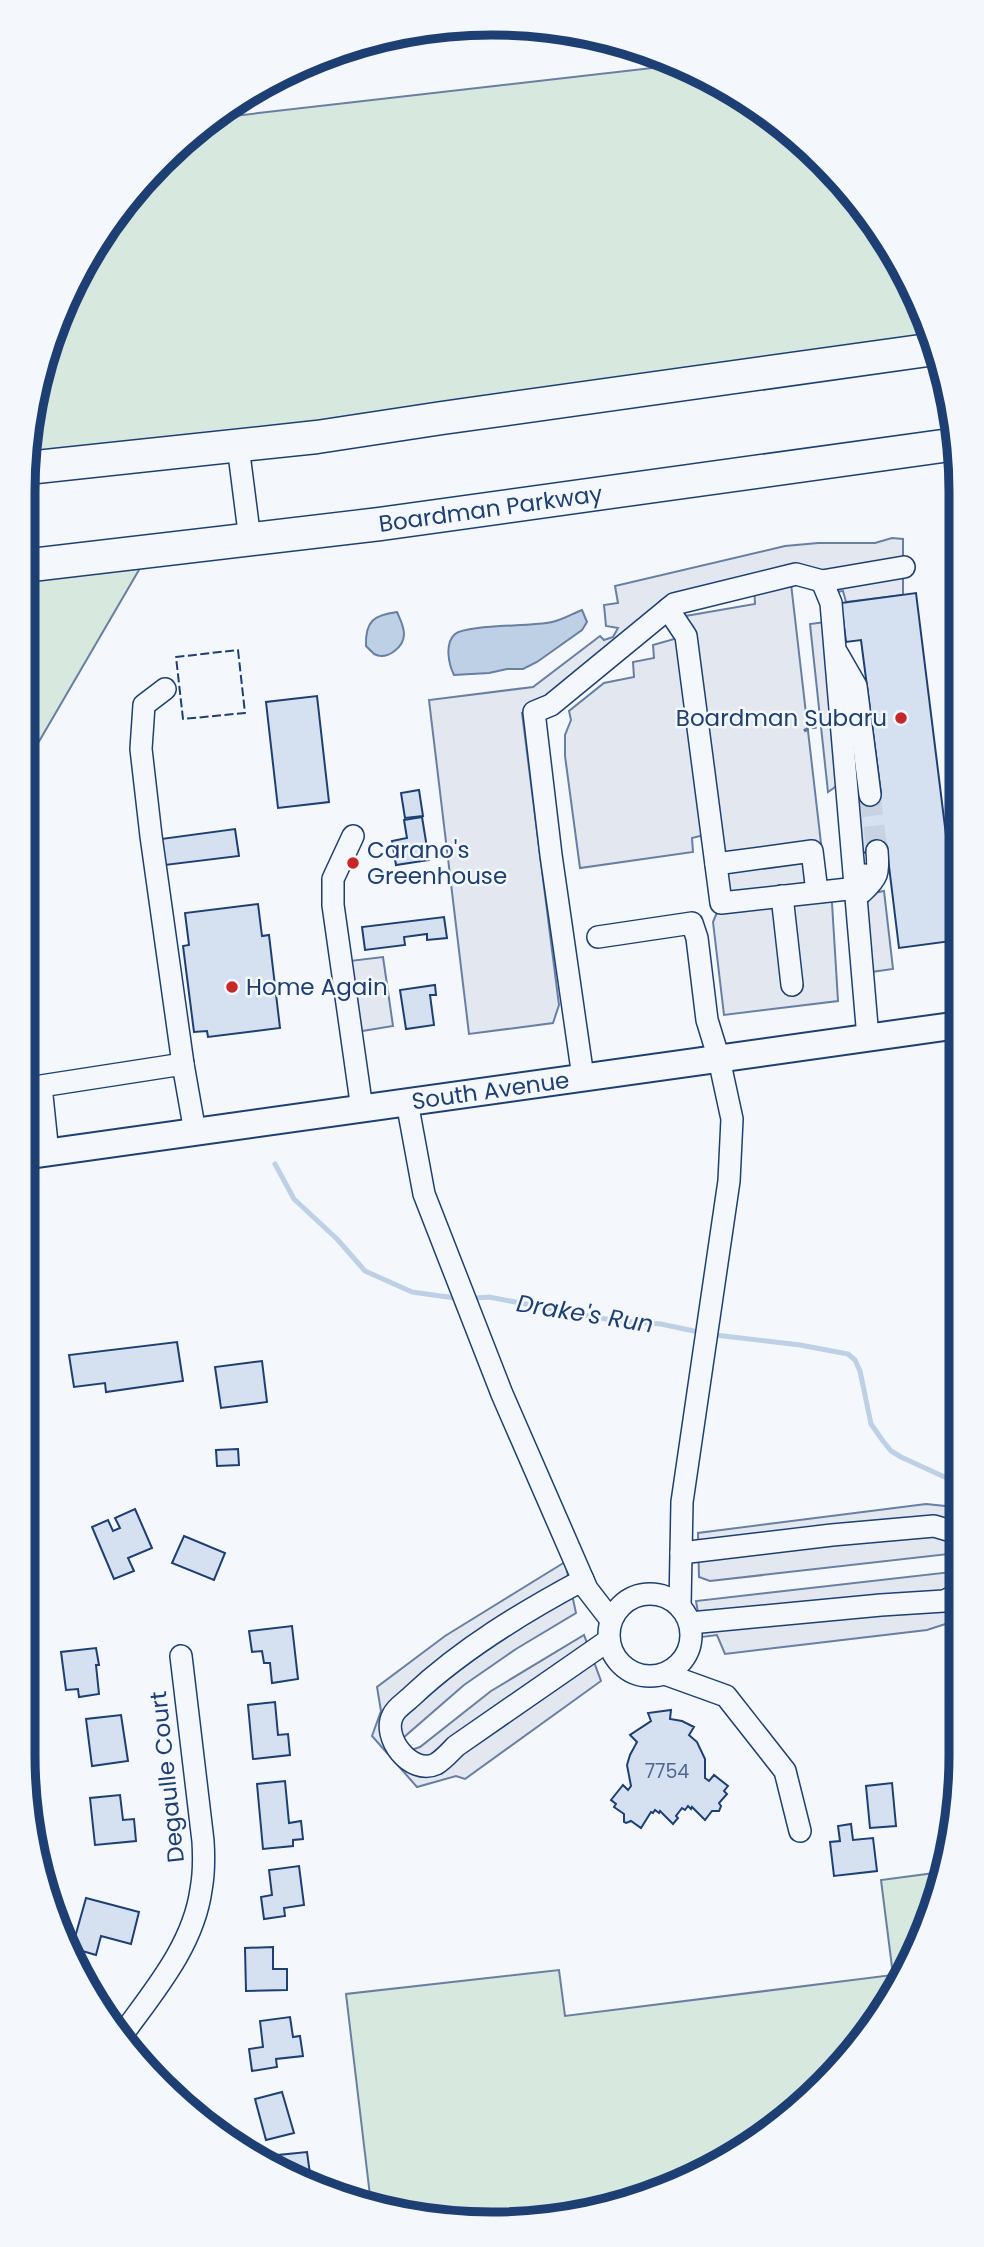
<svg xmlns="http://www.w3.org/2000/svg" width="984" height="2247" viewBox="0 0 984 2247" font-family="Poppins,sans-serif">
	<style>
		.green { fill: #d7e8df; stroke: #687fa3; stroke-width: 2 }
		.parking { fill: #e3e8f0; stroke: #687fa3; stroke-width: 2 }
		.water { fill: #bed0e5; stroke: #687fa3; stroke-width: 2 }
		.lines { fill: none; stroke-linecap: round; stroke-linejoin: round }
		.stream { stroke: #bed0e5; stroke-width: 5 }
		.building { fill: #d5e0f0; stroke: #1d3f73; stroke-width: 2 }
		.minor-tunnel { stroke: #c9d2e0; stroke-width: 21; stroke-dasharray: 21 10; stroke-linecap: butt }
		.minor-casing { stroke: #1d3f73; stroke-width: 24 }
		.major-casing { stroke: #1d3f73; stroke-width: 30 }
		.highway-casing { stroke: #1d3f73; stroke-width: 35 }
		.path { stroke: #5e769c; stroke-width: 3.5; stroke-dasharray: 5 3.5; stroke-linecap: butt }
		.minor { stroke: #f4f7fb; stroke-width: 21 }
		.major { stroke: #f4f7fb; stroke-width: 26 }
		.highway { stroke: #f4f7fb; stroke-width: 32 }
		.fence { stroke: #1d3f73; stroke-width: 2; stroke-dasharray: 9 3.5; stroke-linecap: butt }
		.poi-dot { fill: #c62828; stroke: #f4f7fb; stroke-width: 2.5 }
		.labels { text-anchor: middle; stroke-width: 5; stroke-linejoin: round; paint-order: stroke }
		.number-label { font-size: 19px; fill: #4b6792 }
		.street-label { font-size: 23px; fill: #1d3f73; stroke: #f4f7fb }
		.poi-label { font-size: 23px; fill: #1d3f73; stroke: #f4f7fb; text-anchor: start }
		.water-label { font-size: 24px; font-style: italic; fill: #1d3f73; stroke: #f4f7fb }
		.rim { fill: none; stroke: #1d3f73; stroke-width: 9 }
	</style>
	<rect width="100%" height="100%" fill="#f4f7fb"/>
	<g class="green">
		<path d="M 678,65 L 753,102 L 845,183 L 925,312 L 935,349 L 27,468 L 48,341 L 86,257 L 139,182 L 207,119 Z"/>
		<path d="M 150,551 L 23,769 L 23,566 Z"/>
		<path d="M 23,1264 L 30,1326 L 23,1327 Z"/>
		<path d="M 942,1872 L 936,1906 L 899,1989 L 845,2064 L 726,2162 L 642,2199 L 554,2220 L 401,2215 L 371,2204 L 346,1994 L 559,1970 L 565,2016 L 893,1975 L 881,1880 Z"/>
	</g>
	<g class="parking">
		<path d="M 892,538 L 903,539 L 903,595 L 846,602 L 843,591 L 827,593 L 790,575 L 825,878 L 832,903 L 838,1001 L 724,1015 L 713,922 L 721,903 L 712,833 L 692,838 L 693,852 L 580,868 L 565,756 L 565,735 L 571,720 L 569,711 L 604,683 L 634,677 L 633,662 L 654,658 L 653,645 L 685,636 L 674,618 L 755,604 L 754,584 L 674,604 L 534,712 L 522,713 L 559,1005 L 553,1023 L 469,1034 L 429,700 L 533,687 L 600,636 L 604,640 L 613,637 L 618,628 L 606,626 L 604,605 L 618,603 L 615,586 L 785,546 L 818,543 L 875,543 Z"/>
		<path d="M 833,621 L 845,780 L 828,792 L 810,624 Z"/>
		<path d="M 884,891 L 893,969 L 864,973 L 858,896 Z"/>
		<path d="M 383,957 L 393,1026 L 350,1033 L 341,962 Z"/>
		<path d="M 926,1504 L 955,1507 L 961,1516 L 961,1619 L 927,1630 L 725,1654 L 717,1635 L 702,1637 L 696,1601 L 952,1572 L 948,1554 L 710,1581 L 699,1577 L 698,1533 Z"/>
		<path d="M 565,1562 L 576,1613 L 516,1649 L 464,1685 L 403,1738 L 411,1750 L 420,1747 L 491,1691 L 584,1635 L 601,1681 L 465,1779 L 456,1776 L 417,1787 L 372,1736 L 381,1711 L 377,1687 L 445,1636 Z"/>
	</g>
	<g class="water">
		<path d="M 582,610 L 587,622 L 582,630 L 537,662 L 523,669 L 507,669 L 489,673 L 454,675 C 449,665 444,644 455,634 C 467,624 531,627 552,622 C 562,620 572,614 582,610 Z"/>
		<path d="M 397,612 C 400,619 404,626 404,634 C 404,647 387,661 374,654 C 373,653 367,647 366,646 C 365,621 374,615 397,612 Z"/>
	</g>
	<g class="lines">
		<g class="stream">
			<path d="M 275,1164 L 294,1199 L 337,1239 L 365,1271 L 412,1292 L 455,1298"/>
			<path d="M 476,1298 L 489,1297 L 611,1320 L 661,1324 L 694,1331"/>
			<path d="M 715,1335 L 800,1345 L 848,1354 L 855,1360 L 860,1371 L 871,1424 L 883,1441 L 891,1451 L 901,1457 L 951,1480"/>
		</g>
	</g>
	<g class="building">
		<path d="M 438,28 L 439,38 L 357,49 L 356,44 L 371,39 Z"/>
		<path d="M 916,593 L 959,940 L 899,948 L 887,850 L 861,853 L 854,798 L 881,794 L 861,640 L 846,642 L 841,603 Z"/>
		<path d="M 317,696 L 329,802 L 278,808 L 266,702 Z"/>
		<path d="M 419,790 L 423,816 L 405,818 L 401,793 Z"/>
		<path d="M 422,817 L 429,860 L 396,865 L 392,841 L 407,838 L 404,820 Z"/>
		<path d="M 235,829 L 239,856 L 165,865 L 161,839 Z"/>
		<path d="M 258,904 L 262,936 L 269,935 L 280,1028 L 208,1037 L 207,1031 L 194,1032 L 183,946 L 189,945 L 185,913 Z"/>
		<path d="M 444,917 L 447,938 L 427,940 L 427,934 L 404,937 L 405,945 L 365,950 L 362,927 Z"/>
		<path d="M 435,985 L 436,995 L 430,995 L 434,1025 L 406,1029 L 400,990 Z"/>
		<path d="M 177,1342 L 183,1381 L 106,1392 L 105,1383 L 74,1387 L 69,1355 Z"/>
		<path d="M 262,1361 L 267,1402 L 221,1408 L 215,1367 Z"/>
		<path d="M 238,1449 L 239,1465 L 217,1466 L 216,1450 Z"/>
		<path d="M 135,1509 L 152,1548 L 128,1558 L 134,1571 L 114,1579 L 92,1527 L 108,1520 L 113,1531 L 120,1528 L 115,1518 Z"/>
		<path d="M 184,1536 L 225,1553 L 214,1580 L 172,1563 Z"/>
		<path d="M 292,1626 L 298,1679 L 272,1683 L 270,1663 L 264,1663 L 262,1651 L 252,1652 L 249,1631 Z"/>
		<path d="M 96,1648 L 99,1665 L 96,1665 L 99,1694 L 79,1697 L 78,1689 L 66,1690 L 61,1652 Z"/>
		<path d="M 961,1696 L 961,1747 L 955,1748 L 946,1698 Z"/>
		<path d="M 275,1702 L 278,1735 L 288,1734 L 290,1755 L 253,1759 L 248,1705 Z"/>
		<path d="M 671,1710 L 670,1719 L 682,1721 L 694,1727 L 689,1735 L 697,1742 L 705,1759 L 705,1778 L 709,1781 L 714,1775 L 728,1786 L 724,1791 L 727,1794 L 719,1803 L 721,1806 L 719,1811 L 712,1811 L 705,1820 L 692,1807 L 691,1809 L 688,1806 L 685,1810 L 682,1808 L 676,1816 L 678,1818 L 673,1824 L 660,1811 L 659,1813 L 655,1810 L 653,1813 L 651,1812 L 641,1828 L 631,1821 L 626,1823 L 624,1822 L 624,1814 L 614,1807 L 616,1804 L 611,1800 L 623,1785 L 628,1790 L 631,1786 L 627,1765 L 630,1755 L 637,1742 L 630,1735 L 651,1721 L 648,1713 Z"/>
		<path d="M 121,1715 L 128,1761 L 92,1766 L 86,1719 Z"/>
		<path d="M 285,1781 L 289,1823 L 301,1821 L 303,1839 L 293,1840 L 293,1846 L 263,1849 L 257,1784 Z"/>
		<path d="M 892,1783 L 896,1826 L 870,1828 L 866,1786 Z"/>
		<path d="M 120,1795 L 123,1820 L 134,1819 L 136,1841 L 95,1845 L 90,1798 Z"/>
		<path d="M 851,1824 L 853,1840 L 873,1838 L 877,1871 L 834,1876 L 830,1842 L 840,1841 L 838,1826 Z"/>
		<path d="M 299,1866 L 304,1905 L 284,1908 L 285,1916 L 264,1919 L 261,1897 L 272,1895 L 269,1870 Z"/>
		<path d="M 86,1898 L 139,1912 L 131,1944 L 101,1936 L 96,1955 L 72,1948 Z"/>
		<path d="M 273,1947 L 273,1969 L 287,1969 L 287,1990 L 246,1991 L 245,1948 Z"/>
		<path d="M 290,2017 L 293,2037 L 300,2036 L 303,2056 L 276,2059 L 277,2067 L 252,2071 L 249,2049 L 263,2047 L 260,2021 Z"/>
		<path d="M 282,2092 L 294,2133 L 266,2140 L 255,2099 Z"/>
		<path d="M 307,2152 L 311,2181 L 280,2170 L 278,2155 Z"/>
	</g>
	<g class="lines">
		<path class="minor-tunnel" d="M 870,795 L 877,851"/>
		<defs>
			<g id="minor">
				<path d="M 238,446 L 250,540"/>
				<path d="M 822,581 L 904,567"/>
				<path d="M 668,609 L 686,636 L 721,903 L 857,888 L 865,875"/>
				<path d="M 837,653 L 856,686 L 870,795"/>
				<path d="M 165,689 L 144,705 L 141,749 L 151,836 L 183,1064"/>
				<path d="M 353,836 L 333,879 L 333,905 L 362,1109"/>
				<path d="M 716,864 L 812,851 L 817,892"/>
				<path d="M 862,892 C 878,877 879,873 877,851"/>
				<path d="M 782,896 L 792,985"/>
				<path d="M 598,937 L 692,923 L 697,938 L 707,1020 L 719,1059 L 732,1119 L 729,1181 L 682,1502 L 680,1606"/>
				<path d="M 583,1077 L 551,855 L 534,712 L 551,705 L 674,604 L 796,574 L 822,581 L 831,603 L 868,1038"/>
				<path d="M 407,1102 L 424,1194 L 502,1394 L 587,1589 L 611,1620"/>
				<path d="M 48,1153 L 41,1086 L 183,1064 L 195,1132"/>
				<path d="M 681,1553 L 832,1535 L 934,1526 L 958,1533 L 961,1538"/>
				<path d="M 583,1580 C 523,1612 462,1649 412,1696 C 406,1702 396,1708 393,1715 C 381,1737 411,1776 436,1764 C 443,1760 450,1752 456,1746 L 609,1640"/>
				<circle cx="650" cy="1635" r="41"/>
				<path d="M 690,1623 L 881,1605 L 944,1601 L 961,1593"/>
				<path d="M 665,1674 L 726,1696 L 785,1771 L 800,1831"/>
				<path d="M 120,2038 C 152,1993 193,1947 201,1890 C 204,1874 204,1857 203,1841 L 181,1656"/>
				<path d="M 127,2047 L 166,2087"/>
			</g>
			<g id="major">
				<path id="s1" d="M 23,1156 L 959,1025"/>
			</g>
			<g id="highway">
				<path d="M 27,468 L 317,437 L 442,418 L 935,349"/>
				<path id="s2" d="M 23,566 L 380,524 L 957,444"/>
			</g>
		</defs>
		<use href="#minor" class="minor-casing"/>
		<use href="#major" class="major-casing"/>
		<use href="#highway" class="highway-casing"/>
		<path class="path" d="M 804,731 L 809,728 L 822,726"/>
		<use href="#minor" class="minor"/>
		<use href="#major" class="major"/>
		<use href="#highway" class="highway"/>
		<path class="fence" d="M 238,650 L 245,713 L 183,719 L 176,657 Z"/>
	</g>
	<g class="poi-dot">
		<circle cx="901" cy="718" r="7"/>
		<circle cx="353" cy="863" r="7"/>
		<circle cx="232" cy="987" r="7"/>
	</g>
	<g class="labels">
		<g class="number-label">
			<text x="667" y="1778">7754</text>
		</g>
		<g class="street-label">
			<text dy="8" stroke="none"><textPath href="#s2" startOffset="471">Boardman Parkway</textPath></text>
			<text dy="8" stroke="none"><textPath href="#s1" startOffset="472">South Avenue</textPath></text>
			<text transform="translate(167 1777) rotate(-96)" y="8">Degaulle Court</text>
		</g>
		<g class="poi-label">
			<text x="887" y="726" text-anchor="end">Boardman Subaru</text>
			<text x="367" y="858">Carano's<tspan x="367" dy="26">Greenhouse</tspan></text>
			<text x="246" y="995">Home Again</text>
		</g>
		<g class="water-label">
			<text transform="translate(585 1314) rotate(9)" y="8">Drake's Run</text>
		</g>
	</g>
	<path d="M0 0H984V2247H0ZM492 35H492A457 457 0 0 1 949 492V1755A457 457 0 0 1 492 2212H492A457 457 0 0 1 35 1755V492A457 457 0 0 1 492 35Z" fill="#f4f7fb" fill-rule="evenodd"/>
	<path class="rim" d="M492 35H492A457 457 0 0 1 949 492V1755A457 457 0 0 1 492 2212H492A457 457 0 0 1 35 1755V492A457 457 0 0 1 492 35Z"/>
</svg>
